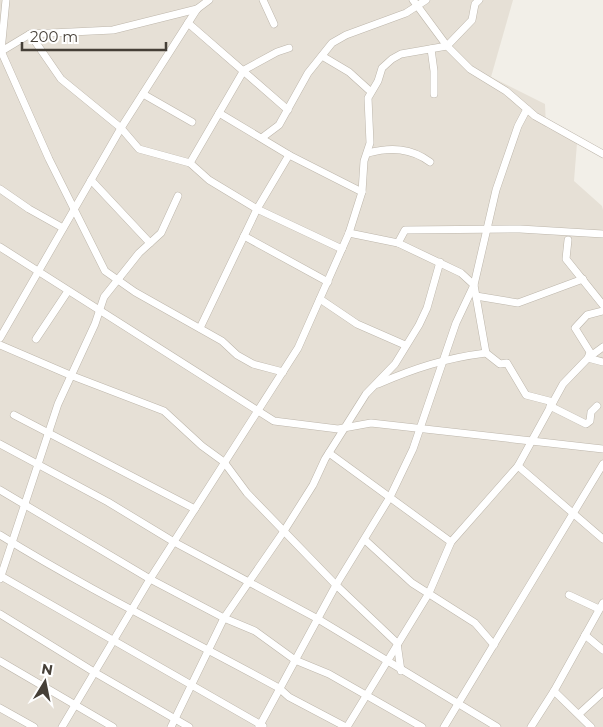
<svg xmlns="http://www.w3.org/2000/svg" width="603" height="727" viewBox="0 0 603 727" font-family="Montserrat,sans-serif">
	<style>
		.residential { fill: #e6e0d6 }
		.lines { fill: none; stroke-linecap: round; stroke-linejoin: round }
		.minor-casing { stroke: #bdb6ab; stroke-width: 8 }
		.minor { stroke: #fff; stroke-width: 7 }
	</style>
	<rect width="100%" height="100%" fill="#f2efe8"/>
	<path class="residential" d="M 0,0 L 513,0 L 491,77 L 545,104 L 546,127 L 577,143 L 574,181 L 602,206 L 603,210 L 603,727 L 0,727 Z"/>
	<g class="lines">
		<defs>
			<g id="minor">
				<path d="M 6,0 L 1,51 L 49,159 L 105,271 L 135,292 L 222,341 L 237,355 L 253,364 L 283,372"/>
				<path d="M 263,0 L 274,24"/>
				<path d="M 413,0 L 447,46 L 470,69 L 506,91 L 535,116 L 603,154"/>
				<path d="M 188,23 L 288,110"/>
				<path d="M 30,34 L 61,79 L 121,128 L 139,149 L 190,163 L 209,180 L 257,209 L 342,249"/>
				<path d="M 431,49 L 434,71 L 434,94"/>
				<path d="M 0,52 L 30,34 L 113,30 L 197,9"/>
				<path d="M 322,56 L 349,72 L 370,91"/>
				<path d="M 143,94 L 192,122"/>
				<path d="M 219,113 L 289,155 L 362,192"/>
				<path d="M 263,137 L 279,125 L 308,73 L 332,43 L 346,35 L 406,13 L 426,0"/>
				<path d="M 368,153 C 391,147 411,148 430,162"/>
				<path d="M 190,163 L 244,70 L 277,52 L 289,48"/>
				<path d="M 91,180 L 150,243"/>
				<path d="M 0,189 L 29,209 L 63,228"/>
				<path d="M 349,233 L 398,243 L 461,273 L 474,285 L 486,353 L 500,364 L 507,363 L 526,395 L 553,402"/>
				<path d="M 244,236 L 328,282"/>
				<path d="M 568,240 L 566,259 L 603,305"/>
				<path d="M 398,243 L 405,230 L 520,229 L 603,234"/>
				<path d="M 0,247 L 274,421 L 338,429 L 371,423 L 603,449"/>
				<path d="M 476,296 L 518,303 L 583,279"/>
				<path d="M 320,299 L 357,324 L 405,345"/>
				<path d="M 603,311 L 587,315 L 575,328 L 590,352 L 588,358 L 603,362"/>
				<path d="M 200,328 L 257,209 L 289,155"/>
				<path d="M 0,338 L 121,128 L 197,9 L 209,0"/>
				<path d="M 36,339 L 68,291"/>
				<path d="M 0,345 L 70,375 L 164,411 L 202,446 L 224,462 L 247,493 L 336,585 L 397,643 L 401,671"/>
				<path d="M 378,384 C 415,368 446,358 486,353"/>
				<path d="M 550,406 L 586,424 L 590,421 L 591,412 L 597,406"/>
				<path d="M 14,415 L 195,509"/>
				<path d="M 0,444 L 108,502 L 174,542 L 318,619 L 497,727"/>
				<path d="M 329,453 L 451,542"/>
				<path d="M 518,466 L 603,539"/>
				<path d="M 0,490 L 150,579 L 224,618 L 255,631 L 295,660 L 329,674 L 422,727"/>
				<path d="M 0,535 C 90,591 186,637 279,688 L 289,697 L 346,727"/>
				<path d="M 365,540 L 412,583 L 475,623 L 494,645"/>
				<path d="M 1,576 L 263,726"/>
				<path d="M 0,579 L 58,404 L 95,324 L 104,297 L 139,253 L 161,233 L 178,196"/>
				<path d="M 569,595 L 599,609"/>
				<path d="M 0,614 L 94,672 L 189,727"/>
				<path d="M 585,635 L 603,650"/>
				<path d="M 0,661 L 113,727"/>
				<path d="M 554,691 L 591,727"/>
				<path d="M 0,708 L 34,727"/>
				<path d="M 579,714 L 603,692"/>
				<path d="M 62,727 L 150,579 L 298,348 L 349,233 L 362,192 L 364,161 L 370,143 L 368,98 L 378,81 L 382,68 L 392,59 L 401,54 L 447,46 L 472,20 L 475,4 L 479,0"/>
				<path d="M 171,727 L 224,618 L 284,531 L 313,485 L 325,459 L 366,394 L 395,364 L 419,325 L 427,308 L 440,262"/>
				<path d="M 259,727 L 336,585 L 390,497 L 413,449 L 456,323 L 474,285 L 496,190 L 518,126 L 527,109"/>
				<path d="M 347,727 L 429,593 L 451,542 L 518,466 L 563,384 L 588,358 L 603,347"/>
				<path d="M 444,727 L 603,464"/>
				<path d="M 531,727 L 554,691 L 603,603"/>
			</g>
		</defs>
		<use href="#minor" class="minor-casing"/>
		<use href="#minor" class="minor"/>
	</g>
	<g transform="translate(45 682) rotate(10)" stroke="#ffffff" stroke-width="4" paint-order="stroke">
	<path d="M0-4L9 19L0 12L-9 19Z" fill="#453f37"/>
	<text y="-8" font-size="14" font-weight="bold" text-anchor="middle" fill="#453f37">N</text>
	</g>
	<path d="M22 42v8h144v-8" fill="none" stroke="#453f37" stroke-width="2.5"/>
	<text x="30" y="42" font-size="15" fill="#453f37" stroke="#ffffff" stroke-width="4" paint-order="stroke">200 m</text>
</svg>
